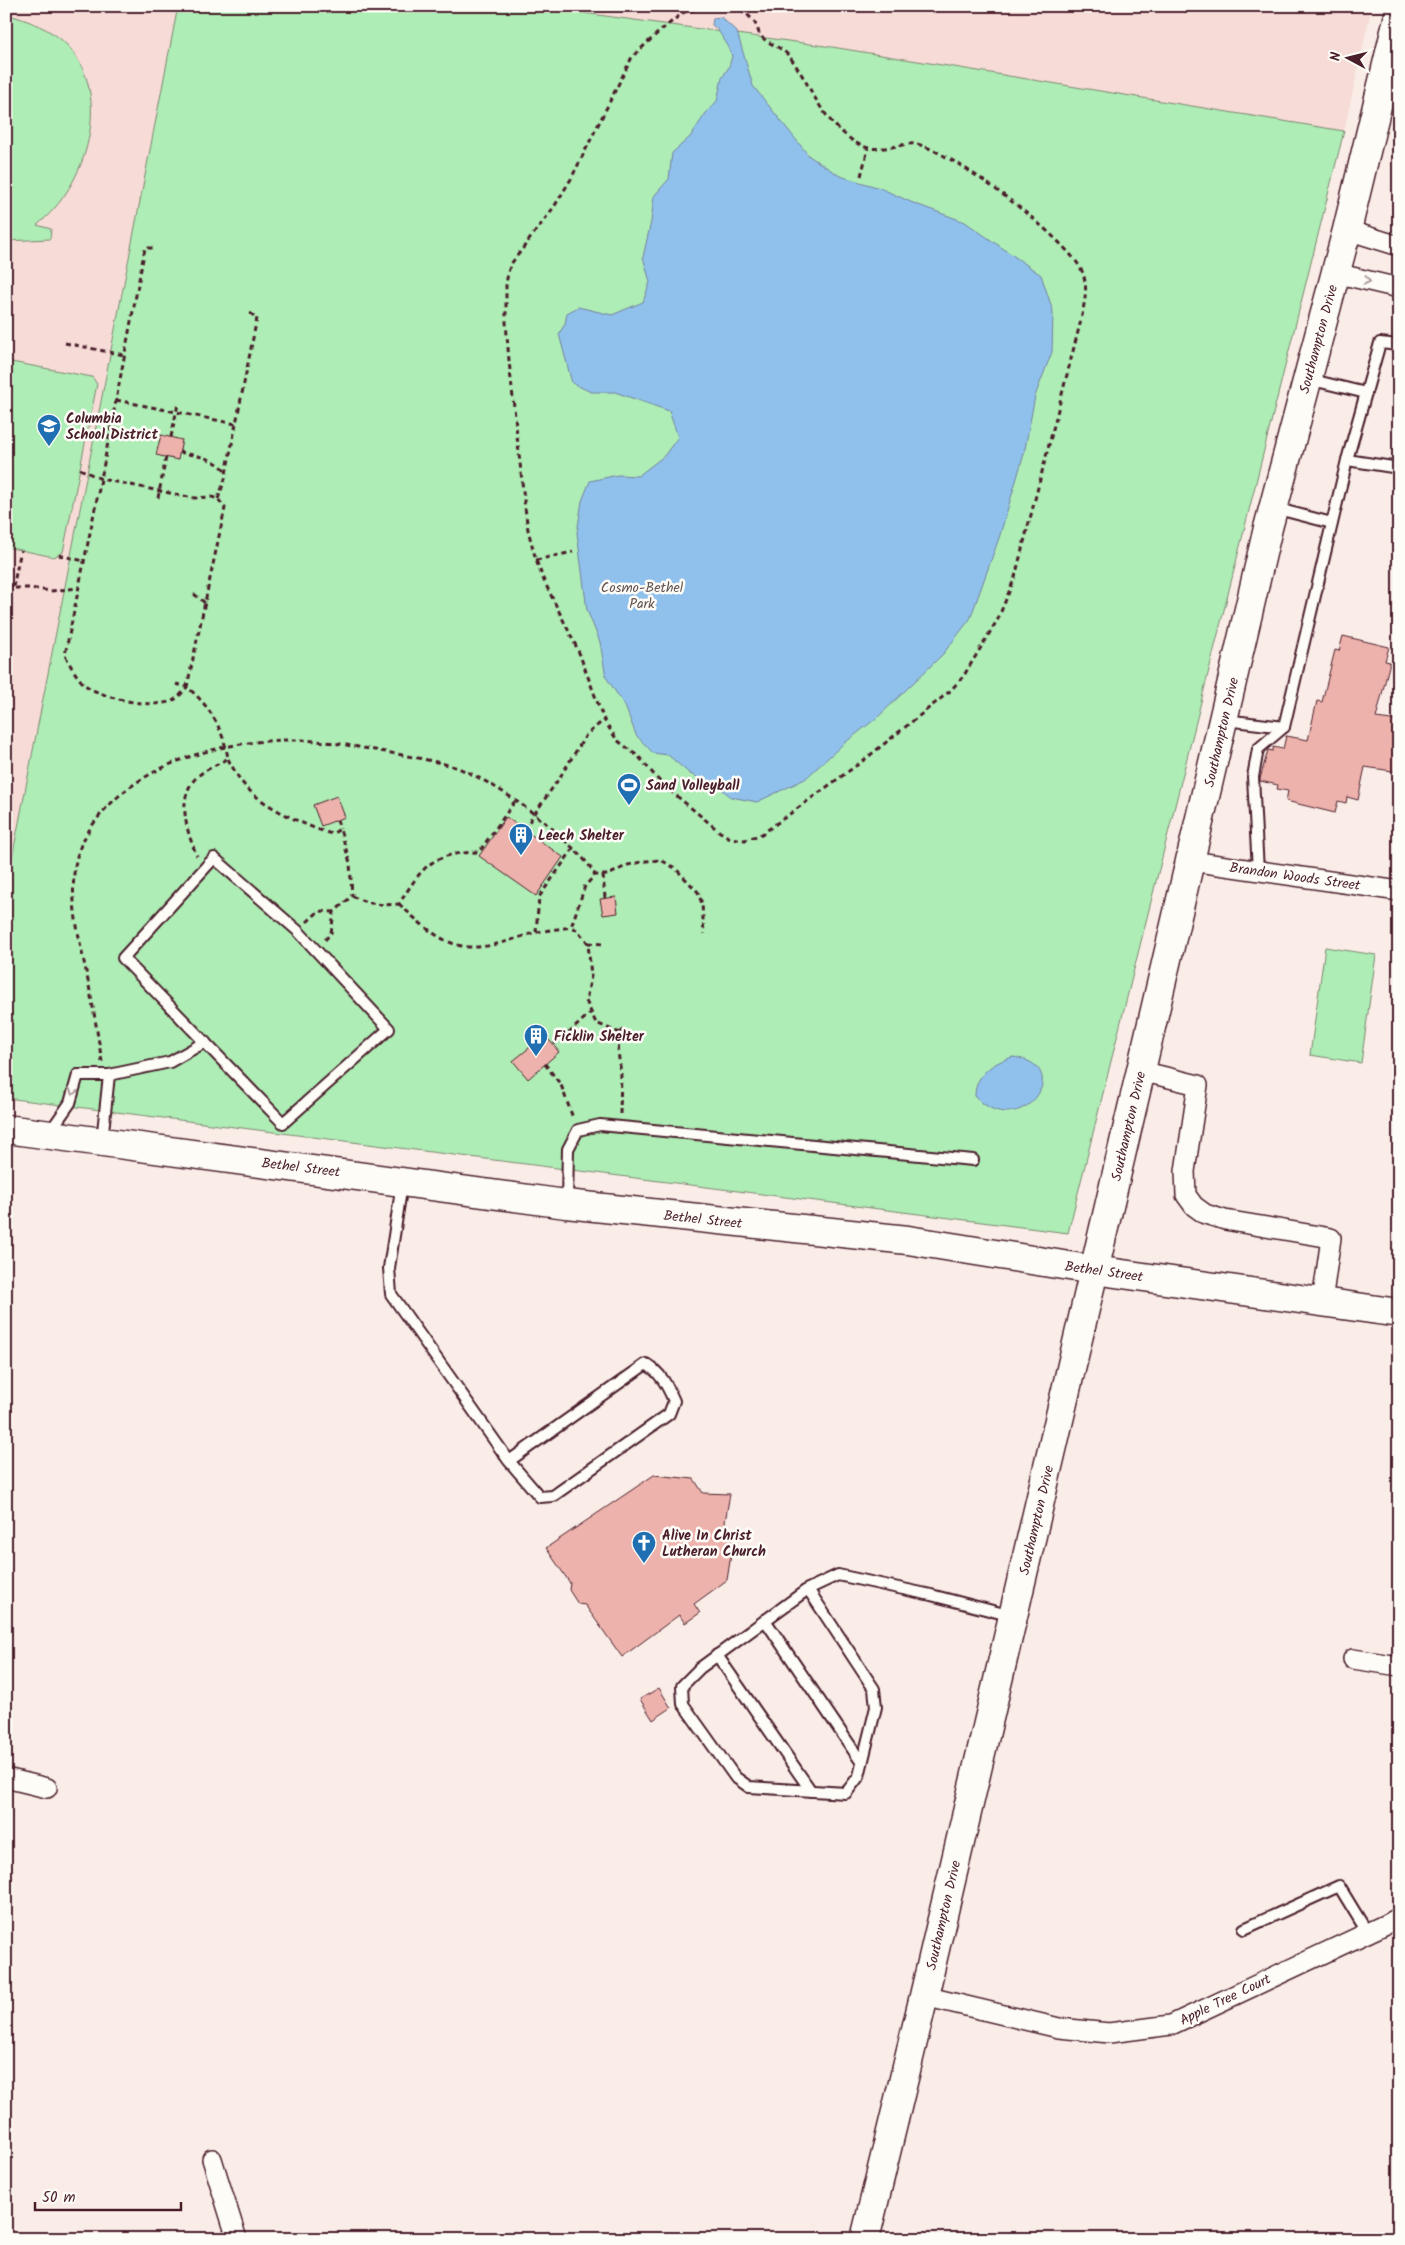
<svg xmlns="http://www.w3.org/2000/svg" width="1405" height="2245" viewBox="0 0 1405 2245" font-family="Kalam,sans-serif">
	<style>
		.built { fill: #f6dbd6 }
		.green { fill: #aeedb5; stroke: #7c8670 }
		.water { fill: #90c1ec; stroke: #74809f }
		.building { fill: #edb2ac; stroke: #4a1f2b }
		.lines { fill: none; stroke-linecap: round; stroke-linejoin: round }
		.lane-casing { stroke: #4a1f2b; stroke-width: 14 }
		.street-casing { stroke: #4a1f2b; stroke-width: 22 }
		.secondary-casing { stroke: #4a1f2b; stroke-width: 31 }
		.path { stroke: #4a1f2b; stroke-width: 3; stroke-dasharray: 5 4; stroke-linecap: butt }
		.lane { stroke: #fdfcf7; stroke-width: 10 }
		.street { stroke: #fdfcf7; stroke-width: 19 }
		.secondary { stroke: #fdfcf7; stroke-width: 28 }
		.oneway { stroke: #ac999b }
		.labels { text-anchor: middle; stroke-width: 5; stroke-linejoin: round; paint-order: stroke }
		.street-label { font-size: 14px; fill: #4a1f2b; stroke: #fdfcf7 }
		.poi-label { font-size: 14px; font-weight: bold; fill: #4a1f2b; stroke: #fdfcf7; text-anchor: start }
		.park-label { font-size: 14px; fill: #63524e; stroke: #fdfcf7 }
	</style>
	<rect width="100%" height="100%" fill="#faede8"/>
	<filter id="ink" filterUnits="userSpaceOnUse"><feTurbulence type="fractalNoise" baseFrequency=".02" numOctaves="2"/><feDisplacementMap in="SourceGraphic" scale="10" xChannelSelector="R" yChannelSelector="G"/><feConvolveMatrix kernelMatrix="1 2 1 2 8 2 1 2 1" color-interpolation-filters="sRGB"/></filter>
	<g filter="url(#ink)">
		<g class="built">
			<path d="M 6,6 L 178,6 L 6,889 Z"/>
			<path d="M 506,6 L 1372,6 L 1344,131 Z"/>
		</g>
		<g class="green">
			<path d="M 178,6 L 532,6 L 832,47 L 1344,131 L 1068,1233 L 6,1098 L 6,889 Z"/>
			<path d="M 6,14 C 27,20 52,29 67,45 C 114,96 87,186 37,225 L 51,229 L 50,239 L 6,241 Z"/>
			<path d="M 6,361 L 92,377 L 97,384 L 63,552 L 54,557 L 6,547 Z"/>
			<path d="M 1325,947 L 1376,955 L 1361,1063 L 1310,1055 Z"/>
		</g>
		<g class="water">
			<path d="M 721,17 L 737,32 L 753,86 L 809,156 L 840,176 L 880,188 L 913,203 L 965,222 L 1041,275 L 1053,311 L 1052,352 L 1035,396 L 1024,454 L 999,538 L 970,619 L 943,654 L 878,717 L 842,745 L 805,779 L 757,802 L 731,797 L 718,786 L 690,774 L 668,755 L 653,753 L 636,735 L 625,706 L 606,677 L 600,642 L 587,610 L 577,533 L 582,501 L 590,481 L 618,475 L 638,476 L 664,456 L 678,437 L 669,411 L 615,392 L 591,392 L 572,383 L 559,334 L 565,324 L 567,313 L 578,307 L 612,315 L 643,302 L 650,282 L 643,257 L 651,222 L 654,196 L 669,179 L 672,153 L 690,137 L 706,113 L 717,101 L 722,78 L 729,67 L 732,56 L 727,44 L 717,29 L 712,25 L 713,18 Z"/>
			<path d="M 1013,1057 C 1079,1066 1019,1145 975,1096 C 975,1074 994,1062 1013,1057 Z"/>
		</g>
		<g class="building">
			<path d="M 161,435 L 182,440 L 178,460 L 156,455 Z"/>
			<path d="M 1343,636 L 1389,647 L 1385,661 L 1390,662 L 1376,718 L 1399,721 L 1399,772 L 1365,767 L 1358,800 L 1347,797 L 1346,803 L 1338,801 L 1335,813 L 1286,801 L 1288,791 L 1277,789 L 1278,785 L 1260,781 L 1260,779 L 1268,750 L 1273,751 L 1273,747 L 1283,749 L 1286,736 L 1308,740 L 1317,701 L 1322,702 L 1335,650 L 1339,651 Z"/>
			<path d="M 337,796 L 345,817 L 321,826 L 313,805 Z"/>
			<path d="M 506,817 L 563,857 L 536,896 L 479,856 Z"/>
			<path d="M 616,897 L 618,913 L 603,915 L 600,899 Z"/>
			<path d="M 545,1035 L 559,1052 L 528,1079 L 513,1061 Z"/>
			<path d="M 654,1475 L 694,1479 L 703,1493 L 730,1494 L 725,1522 L 734,1536 L 727,1580 L 694,1604 L 700,1613 L 685,1623 L 679,1615 L 622,1657 L 585,1605 L 578,1604 L 569,1590 L 570,1583 L 546,1548 Z"/>
			<path d="M 659,1688 L 671,1708 L 653,1720 L 640,1699 Z"/>
		</g>
		<g class="lines">
			<defs>
				<g id="lane">
					<path d="M 1399,345 L 1380,343 L 1347,460 L 1399,468"/>
					<path d="M 1308,379 L 1366,393"/>
					<path d="M 1274,508 L 1332,523"/>
					<path d="M 1225,720 L 1284,727"/>
					<path d="M 214,858 L 298,931 L 389,1029 L 283,1123 L 123,958 Z"/>
					<path d="M 1258,871 L 1253,777 L 1258,749 L 1284,727 L 1347,460"/>
					<path d="M 49,1133 L 70,1103 L 78,1075 L 109,1075 L 170,1062 L 205,1042"/>
					<path d="M 102,1141 L 109,1075"/>
					<path d="M 402,1184 L 389,1268 L 391,1294 L 509,1461 L 540,1497 L 553,1496 L 669,1414 L 674,1401 C 667,1385 661,1373 646,1364 L 509,1461"/>
					<path d="M 567,1202 L 568,1149 L 578,1130 L 600,1125 L 973,1160"/>
					<path d="M 808,1589 L 874,1689 L 876,1707 L 859,1776 L 846,1793 L 749,1787 L 735,1777 L 683,1704 L 682,1686 L 700,1668 L 808,1589 L 838,1575 L 931,1595 L 1012,1616"/>
					<path d="M 765,1620 L 862,1763"/>
					<path d="M 717,1655 L 811,1791"/>
					<path d="M 1244,1929 L 1339,1886 L 1367,1932"/>
				</g>
				<g id="street">
					<path d="M 1347,230 L 1399,246"/>
					<path d="M 1335,273 L 1399,288"/>
					<path d="M 1191,861 L 1399,891"/>
					<path d="M 1141,1071 L 1198,1085 L 1185,1171 L 1186,1195 L 1194,1206 L 1205,1214 L 1225,1220 L 1331,1238 L 1322,1302"/>
					<path d="M 1353,1659 L 1399,1666"/>
					<path d="M 6,1778 L 47,1788"/>
					<path d="M 924,1996 L 1059,2028 L 1109,2033 L 1171,2025 L 1399,1918"/>
					<path d="M 212,2159 L 237,2239"/>
				</g>
				<g id="secondary">
					<path d="M 6,1129 L 566,1204 L 908,1240 L 1094,1270 L 1399,1313"/>
					<path d="M 865,2239 L 924,1996 L 1268,528 L 1347,230 L 1399,15"/>
				</g>
			</defs>
			<use href="#lane" class="lane-casing"/>
			<use href="#street" class="street-casing"/>
			<use href="#secondary" class="secondary-casing"/>
			<g class="path">
				<path d="M 713,6 L 684,12 L 661,30 L 632,57 L 571,179 L 554,207 L 511,264 L 508,272 L 506,285 L 506,322 L 509,361 L 524,500 L 528,530 L 536,560 L 544,581 L 578,650 L 604,720 L 617,740 L 639,757 L 661,783 L 720,832 L 730,838 L 745,840 L 762,834 L 864,760 L 949,692 L 963,677 L 998,619 L 1015,577 L 1081,320 C 1084,304 1089,287 1082,271 C 1068,239 951,150 916,144 C 910,143 903,145 897,146 C 872,151 862,150 842,132 C 817,111 808,79 788,55 C 780,46 767,44 760,35 C 758,32 758,28 756,25 C 751,16 742,10 733,6"/>
				<path d="M 861,176 L 868,149"/>
				<path d="M 65,343 L 124,355"/>
				<path d="M 116,400 L 236,424"/>
				<path d="M 171,437 L 178,404"/>
				<path d="M 179,452 C 196,456 213,457 225,470"/>
				<path d="M 80,469 L 101,479 L 145,248 L 153,248"/>
				<path d="M 158,498 L 166,457"/>
				<path d="M 218,499 L 225,479 L 257,318 L 250,313"/>
				<path d="M 59,555 L 84,561"/>
				<path d="M 536,560 L 573,552"/>
				<path d="M 13,587 L 21,550"/>
				<path d="M 6,588 L 30,588 L 51,591 L 78,588"/>
				<path d="M 194,594 L 205,603"/>
				<path d="M 176,684 L 187,687 C 183,692 179,697 174,700 C 155,710 99,698 84,684 C 76,676 70,665 65,655 L 101,479 L 194,498 L 212,497 L 218,499 L 225,508 L 187,687 C 210,706 223,729 228,758 C 219,764 206,769 198,776 C 175,796 187,833 197,856"/>
				<path d="M 228,759 C 234,770 240,782 250,791 C 268,808 307,827 332,834 L 340,829 L 350,863 L 352,896"/>
				<path d="M 337,820 L 340,829"/>
				<path d="M 524,829 L 560,777 L 586,735 L 604,720"/>
				<path d="M 603,875 L 605,898"/>
				<path d="M 352,896 C 368,904 381,906 399,904 C 423,866 431,853 479,852 L 515,801"/>
				<path d="M 399,904 C 418,921 442,946 470,947 C 492,948 513,939 533,933 C 546,930 559,929 571,927"/>
				<path d="M 307,922 L 319,911 L 334,912"/>
				<path d="M 536,932 L 539,897 L 573,849"/>
				<path d="M 325,940 L 331,933 L 334,912 L 352,896"/>
				<path d="M 588,943 L 604,944"/>
				<path d="M 620,1033 L 596,1023 L 586,1001 L 591,976 L 588,943 L 577,930 L 571,927 L 585,886 L 595,875 L 608,875 L 628,865 L 646,861 L 661,860 L 675,868 L 698,892 L 702,904 L 704,934"/>
				<path d="M 554,1044 L 569,1033 L 590,1013"/>
				<path d="M 102,1062 C 98,1037 94,1011 89,986 C 81,944 62,881 83,841 C 122,765 223,738 302,740 C 331,741 362,748 391,753 C 413,757 437,761 458,768 C 489,780 533,811 557,833 C 571,847 586,858 595,875"/>
				<path d="M 545,1064 L 561,1085 L 573,1118"/>
				<path d="M 620,1114 L 621,1073 L 618,1052 L 620,1033 L 626,1028"/>
			</g>
			<use href="#lane" class="lane"/>
			<use href="#street" class="street"/>
			<use href="#secondary" class="secondary"/>
		</g>
		<defs><path id="oneway-chevron" d="M-2-3.5L2.5 0L-2 3.5" fill="none" stroke-width="1.6" stroke-linecap="round" stroke-linejoin="round" transform="scale(1.25)"/></defs>
		<g class="oneway">
			<use href="#oneway-chevron" transform="translate(1367 281) rotate(13)"/>
			<use href="#oneway-chevron" transform="translate(73 1092) rotate(105)"/>
		</g>
	</g>
	<defs>
		<symbol id="school-pin" viewBox="-11 -11 22 30"><path d="M0 17L-7.5 6A9.5 9.5 0 1 1 7.5 6Z" fill="#1f6fb2" stroke="#fdfcf7"/><path d="M0-5L7-2L0 1L-7-2ZM-4 1L0 2.5L4 1V4Q0 6-4 4Z" fill="#fff"/></symbol>
		<symbol id="stadium-pin" viewBox="-11 -11 22 30"><path d="M0 17L-7.5 6A9.5 9.5 0 1 1 7.5 6Z" fill="#1f6fb2" stroke="#fdfcf7"/><path d="M0-5a6.5 5 0 1 0 0 10a6.5 5 0 1 0 0-10ZM-3.5-1.8h7v3.6h-7Z" fill="#fff"/></symbol>
		<symbol id="building-pin" viewBox="-11 -11 22 30"><path d="M0 17L-7.5 6A9.5 9.5 0 1 1 7.5 6Z" fill="#1f6fb2" stroke="#fdfcf7"/><path d="M-4-6H4V6H1V3H-1V6H-4ZM-2.5-4.3h1.7v1.8h-1.7ZM.8-4.3h1.7v1.8H.8ZM-2.5-1h1.7V.8h-1.7ZM.8-1h1.7V.8H.8Z" fill="#fff"/></symbol>
		<symbol id="church-pin" viewBox="-11 -11 22 30"><path d="M0 17L-7.5 6A9.5 9.5 0 1 1 7.5 6Z" fill="#1f6fb2" stroke="#fdfcf7"/><path d="M-1.2-6h2.4v3.5h3.3v2.4h-3.3V6h-2.4V-.1h-3.3v-2.4h3.3Z" fill="#fff"/></symbol>
	</defs>
	<g fill-rule="evenodd">
		<use href="#school-pin" x="35" y="412" width="28" height="38"/>
		<use href="#stadium-pin" x="615" y="771" width="28" height="38"/>
		<use href="#building-pin" x="507" y="821" width="28" height="38"/>
		<use href="#building-pin" x="522" y="1022" width="28" height="38"/>
		<use href="#church-pin" x="630" y="1529" width="28" height="38"/>
	</g>
	<g class="labels">
		<g class="street-label">
			<text transform="translate(1318 339) rotate(-75)" y="5">Southampton Drive</text>
			<text transform="translate(1221 732) rotate(-77)" y="5">Southampton Drive</text>
			<text transform="translate(1295 876) rotate(8)" y="5">Brandon Woods Street</text>
			<text transform="translate(1128 1126) rotate(-77)" y="5">Southampton Drive</text>
			<text transform="translate(301 1167) rotate(7)" y="5">Bethel Street</text>
			<text transform="translate(703 1219) rotate(6)" y="5">Bethel Street</text>
			<text transform="translate(1104 1271) rotate(8)" y="5">Bethel Street</text>
			<text transform="translate(1036 1520) rotate(-77)" y="5">Southampton Drive</text>
			<text transform="translate(943 1915) rotate(-77)" y="5">Southampton Drive</text>
			<text transform="translate(1225 1999) rotate(-26)" y="5">Apple Tree Court</text>
		</g>
		<g class="poi-label">
			<text x="66" y="423">Columbia<tspan x="66" dy="16">School District</tspan></text>
			<text x="646" y="790">Sand Volleyball</text>
			<text x="538" y="840">Leech Shelter</text>
			<text x="554" y="1041">Ficklin Shelter</text>
			<text x="662" y="1540">Alive In Christ<tspan x="662" dy="16">Lutheran Church</tspan></text>
		</g>
		<g class="park-label">
			<text x="642" y="592">Cosmo-Bethel<tspan x="642" dy="16">Park</tspan></text>
		</g>
	</g>
	<rect width="1405" height="2245" fill="none" stroke="#fdfcf7" stroke-width="25"/>
	<rect x="12" y="12" width="1380" height="2220" fill="none" stroke="#4a1f2b" stroke-width="2" filter="url(#ink)"/>
	<g transform="translate(1348 58) rotate(277)" stroke="#fdfcf7" stroke-width="4" paint-order="stroke">
	<path d="M0-4L9 19L0 12L-9 19Z" fill="#4a1f2b"/>
	<text y="-8" font-size="14" font-weight="bold" text-anchor="middle" fill="#4a1f2b">N</text>
	</g>
	<path d="M35 2202v8h146v-8" fill="none" stroke="#4a1f2b" stroke-width="2.5"/>
	<text x="42" y="2202" font-size="15" fill="#4a1f2b" stroke="#fdfcf7" stroke-width="4" paint-order="stroke">50 m</text>
</svg>
